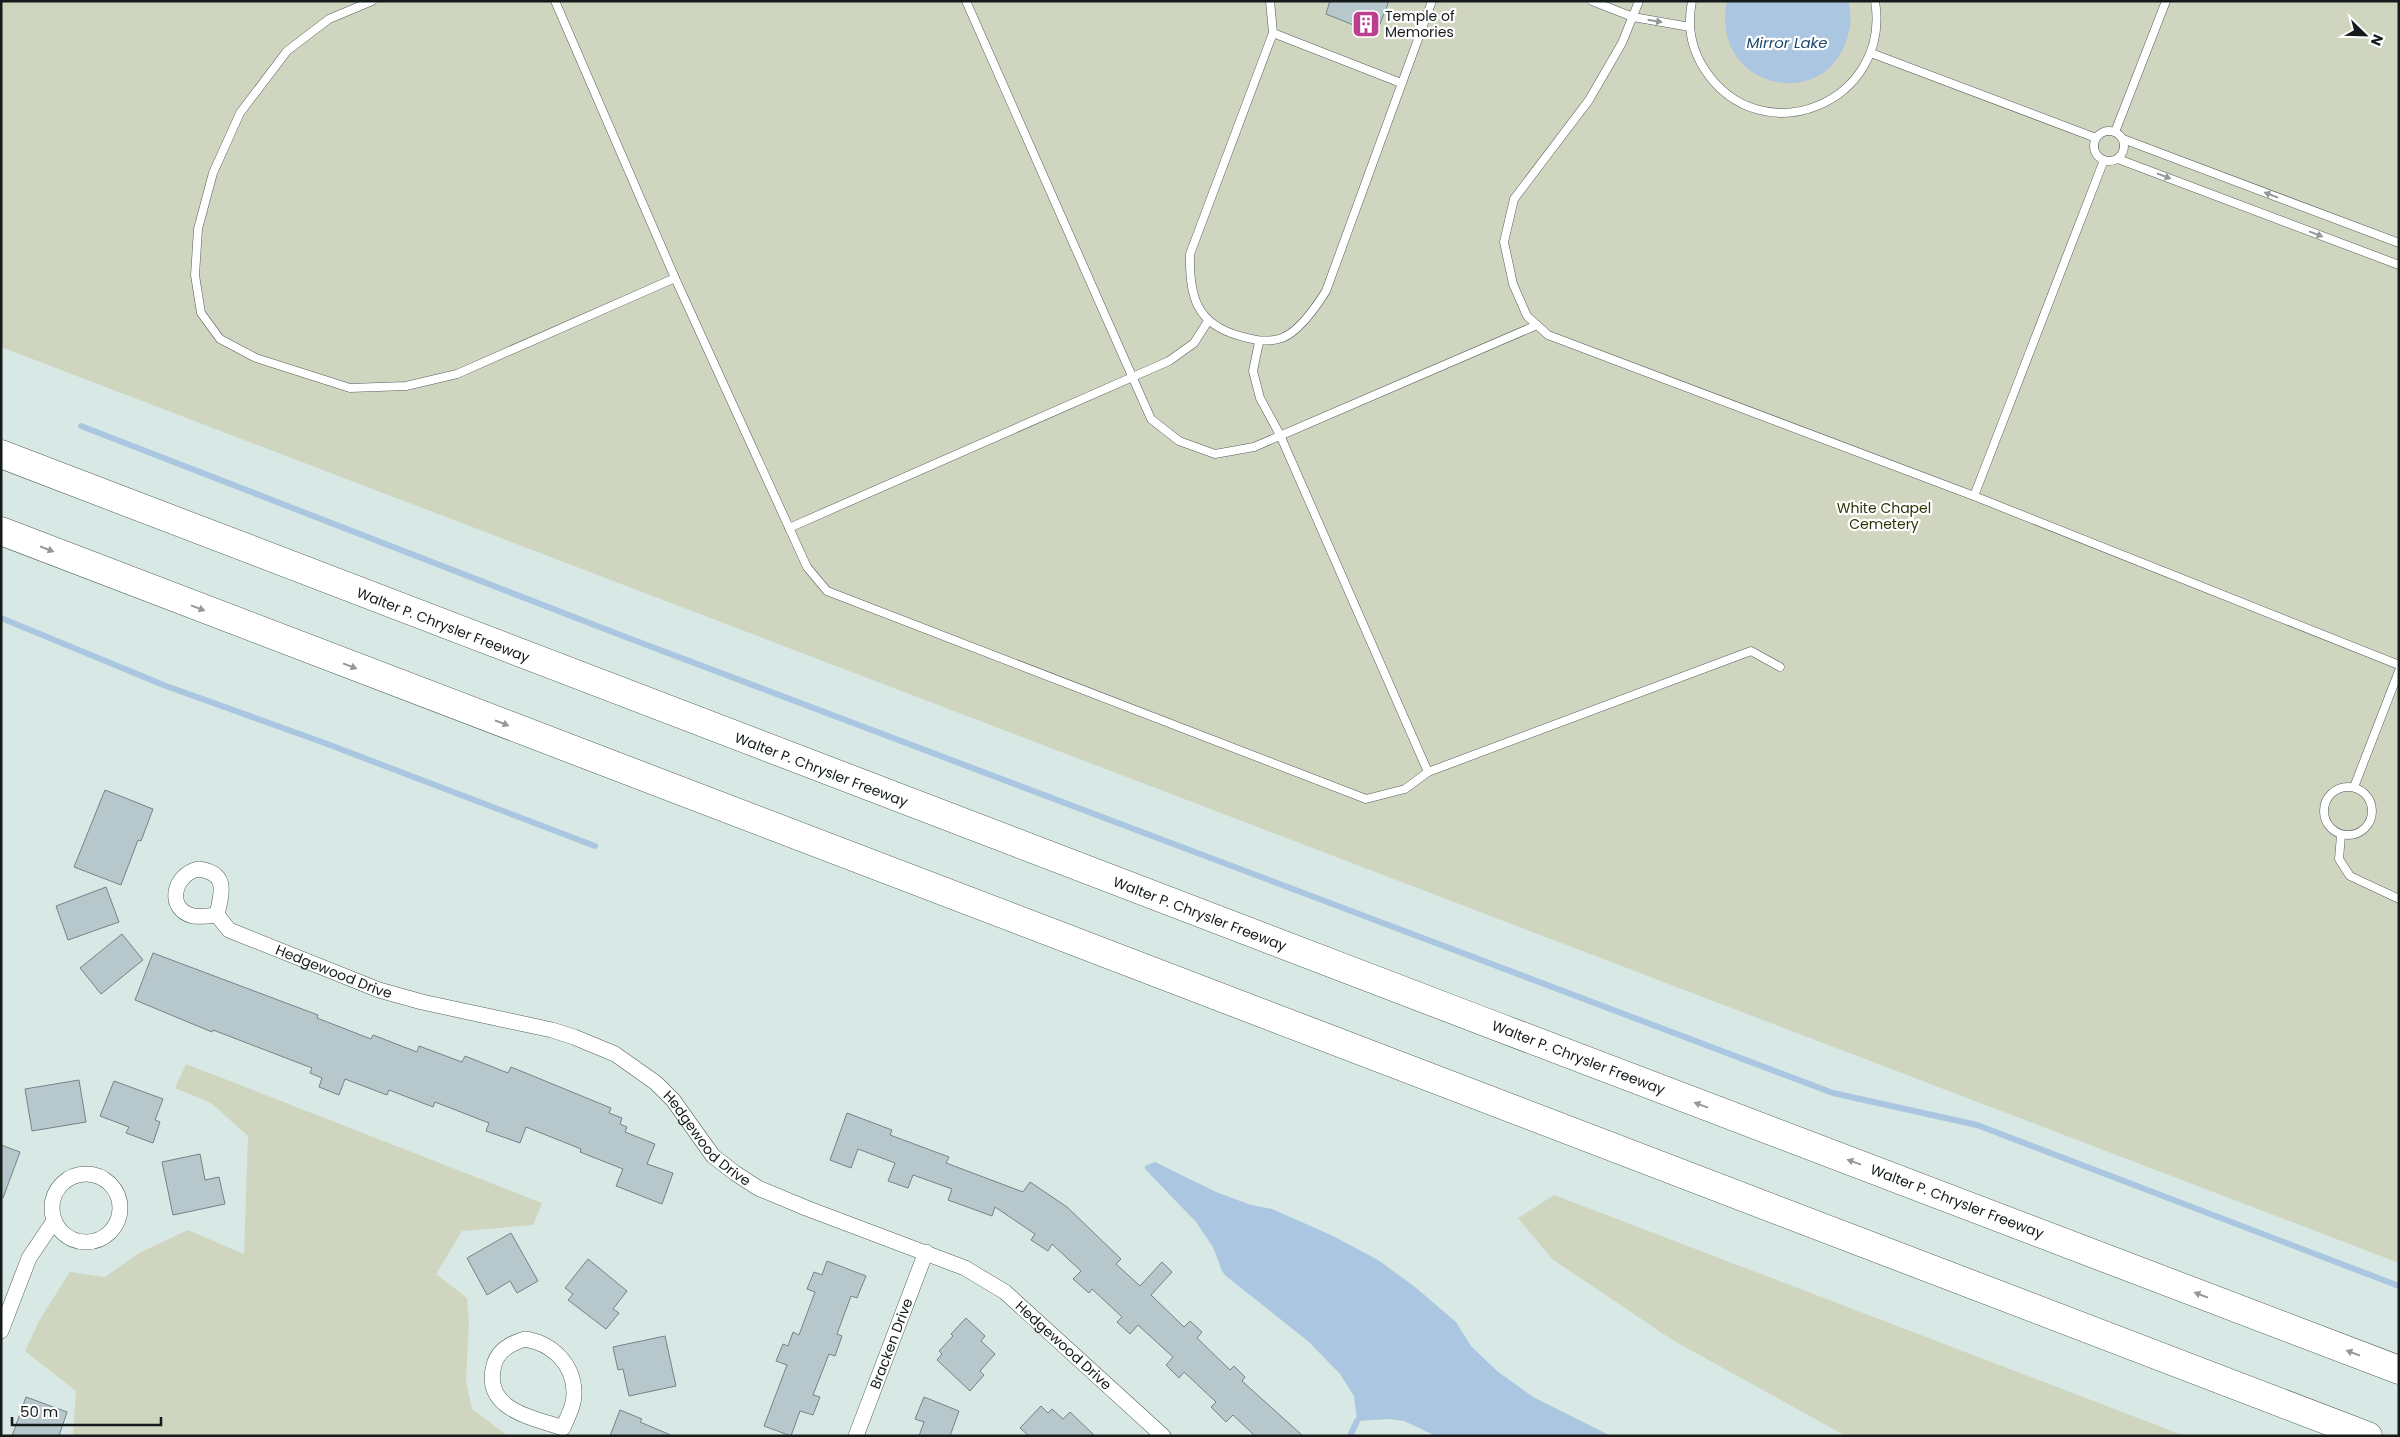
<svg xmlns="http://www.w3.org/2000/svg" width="2400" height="1437" viewBox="0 0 2400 1437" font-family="Poppins,sans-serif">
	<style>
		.green { fill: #d0d5bf }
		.water { fill: #aac6e1 }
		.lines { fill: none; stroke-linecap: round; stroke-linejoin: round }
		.stream { stroke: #aac6e1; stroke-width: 6 }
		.building { fill: #b7c8cc; stroke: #748388 }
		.lane-casing { stroke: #50605d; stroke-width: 9 }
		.street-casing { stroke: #50605d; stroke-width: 16 }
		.highway-casing { stroke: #50605d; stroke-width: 29 }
		.lane { stroke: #fff; stroke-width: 8 }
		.street { stroke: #fff; stroke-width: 15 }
		.highway { stroke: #fff; stroke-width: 28 }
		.oneway { fill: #959898 }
		.labels { text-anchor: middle; stroke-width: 4.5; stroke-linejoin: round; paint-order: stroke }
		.poi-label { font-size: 14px; fill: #141b1a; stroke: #fff; text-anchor: start }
		.park-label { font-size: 14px; fill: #2c3307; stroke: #fff }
		.street-label { font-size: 14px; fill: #141b1a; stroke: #fff }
		.water-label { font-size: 15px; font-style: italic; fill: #1c476c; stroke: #fff }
	</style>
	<rect width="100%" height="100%" fill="#d7e8e5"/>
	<g class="green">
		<path d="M 1,1 L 2399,1 L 2399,1263 L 1,347 Z"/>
		<path d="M 186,1064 L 542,1203 L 533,1225 L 462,1231 L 436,1274 L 467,1298 L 469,1323 L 466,1381 L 472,1409 L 508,1436 L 73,1436 L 76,1391 L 25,1351 L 40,1319 L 70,1272 L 105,1277 L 139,1253 L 188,1230 L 244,1254 L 248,1136 L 211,1103 L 175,1088 Z"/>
		<path d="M 1554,1195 L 2185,1436 L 1846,1436 L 1674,1341 L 1552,1259 L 1518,1218 Z"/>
	</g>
	<g class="water">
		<path d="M 1727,1 L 1848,1 C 1852,13 1851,27 1847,39 C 1823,115 1709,87 1727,1 Z"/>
		<path d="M 1155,1162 L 1216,1192 L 1251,1205 L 1272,1209 L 1331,1235 L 1378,1260 L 1415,1287 L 1456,1322 L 1471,1346 L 1497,1371 L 1533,1397 L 1611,1436 L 1436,1436 L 1404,1421 L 1390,1419 L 1357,1421 L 1354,1396 L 1340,1374 L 1309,1342 L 1226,1276 L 1222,1271 L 1213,1247 L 1196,1222 L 1145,1169 L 1145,1166 Z"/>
	</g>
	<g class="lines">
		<g class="stream">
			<path d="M 81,426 L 623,636 L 1833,1093 L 1977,1125 L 2399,1286"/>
			<path d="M 1,618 L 166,686 L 322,742 L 595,846"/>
			<path d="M 1350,1436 L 1357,1421"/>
		</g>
	</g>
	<g class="building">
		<path d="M 1330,1 L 1389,1 L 1376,34 L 1326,14 Z"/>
		<path d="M 105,790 L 153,809 L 141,841 L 138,840 L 121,885 L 74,867 Z"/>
		<path d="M 106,887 L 119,922 L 68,940 L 56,906 Z"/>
		<path d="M 122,934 L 143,960 L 101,994 L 80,968 Z"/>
		<path d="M 153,953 L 318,1015 L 317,1018 L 371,1039 L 373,1035 L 417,1052 L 419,1046 L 462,1062 L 465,1056 L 508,1073 L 511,1067 L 611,1108 L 609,1113 L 622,1118 L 620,1124 L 627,1127 L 625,1132 L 655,1144 L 647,1164 L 673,1173 L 662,1204 L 616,1186 L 623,1169 L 580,1152 L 581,1149 L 526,1127 L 520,1143 L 486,1131 L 489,1123 L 435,1102 L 433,1107 L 389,1090 L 387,1095 L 345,1079 L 339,1095 L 319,1087 L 322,1078 L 310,1073 L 312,1068 L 213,1030 L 212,1032 L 135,1000 Z"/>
		<path d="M 79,1080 L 86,1122 L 32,1131 L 25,1089 Z"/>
		<path d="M 114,1081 L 163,1099 L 155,1120 L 160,1122 L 153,1143 L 126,1133 L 129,1127 L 100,1116 Z"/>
		<path d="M 847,1113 L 892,1130 L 890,1135 L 949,1157 L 946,1163 L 1023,1192 L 1030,1182 L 1067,1207 L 1121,1259 L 1116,1264 L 1140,1286 L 1162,1262 L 1172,1272 L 1151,1295 L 1184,1327 L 1190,1321 L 1202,1332 L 1197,1338 L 1230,1370 L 1234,1366 L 1245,1377 L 1242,1381 L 1303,1436 L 1255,1436 L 1233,1415 L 1226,1422 L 1211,1407 L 1216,1402 L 1184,1372 L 1179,1378 L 1166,1365 L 1173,1357 L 1138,1325 L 1130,1334 L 1117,1322 L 1122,1317 L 1092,1289 L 1089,1293 L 1073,1279 L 1081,1271 L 1052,1244 L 1048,1251 L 1031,1240 L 1035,1234 L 995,1207 L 992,1216 L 948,1200 L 952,1189 L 913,1175 L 908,1188 L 888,1181 L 895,1163 L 858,1149 L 851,1168 L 830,1160 Z"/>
		<path d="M 1,1145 L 20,1152 L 3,1198 L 1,1198 Z"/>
		<path d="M 200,1154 L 205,1180 L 219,1177 L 225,1204 L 173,1215 L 162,1162 Z"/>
		<path d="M 511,1233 L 538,1281 L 517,1293 L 510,1281 L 487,1295 L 467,1258 Z"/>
		<path d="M 588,1259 L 627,1291 L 613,1309 L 619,1313 L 606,1329 L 568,1300 L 573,1294 L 565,1288 Z"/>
		<path d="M 827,1261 L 866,1276 L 857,1298 L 851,1296 L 837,1334 L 842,1336 L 835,1356 L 829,1354 L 813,1395 L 820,1397 L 813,1415 L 800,1411 L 791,1436 L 764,1426 L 787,1365 L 776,1361 L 783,1344 L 788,1346 L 793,1332 L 799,1335 L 815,1292 L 807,1289 L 814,1272 L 822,1275 Z"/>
		<path d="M 966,1318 L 985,1336 L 981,1341 L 995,1354 L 980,1371 L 984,1375 L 970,1391 L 937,1360 L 942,1354 L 939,1351 L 953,1336 L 951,1334 Z"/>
		<path d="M 665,1336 L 676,1386 L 629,1396 L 623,1369 L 618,1370 L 613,1347 Z"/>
		<path d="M 26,1397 L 67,1412 L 59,1436 L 12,1436 Z"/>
		<path d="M 924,1397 L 959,1411 L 950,1436 L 919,1436 L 924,1422 L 915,1419 Z"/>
		<path d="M 1041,1406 L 1048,1413 L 1052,1409 L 1063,1419 L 1070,1412 L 1095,1436 L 1029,1436 L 1020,1428 Z"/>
		<path d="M 620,1410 L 642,1419 L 640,1422 L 673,1436 L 610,1436 Z"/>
	</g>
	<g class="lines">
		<defs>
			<g id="lane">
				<path d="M 372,1 L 329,19 L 287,51 L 240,113 L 213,173 L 198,229 L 195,275 L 201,313 L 220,339 L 256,358 L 350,388 L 406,386 L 457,374 L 675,278"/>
				<path d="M 555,1 L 675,278 L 807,567 L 827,591 L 1366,799 L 1405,789 L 1428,772 L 1280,435 L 1260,398 L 1253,371 L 1259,342"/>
				<path d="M 966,1 L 1151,419 L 1179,441 L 1215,454 L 1254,447 L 1537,325"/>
				<path d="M 1270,1 L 1273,33 L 1190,254 C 1189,296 1196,324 1240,336 C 1254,340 1267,343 1282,338 C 1300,331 1316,307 1326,291 L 1432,1"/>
				<path d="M 1592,1 L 1633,17 L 1690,27"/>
				<path d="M 1639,1 L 1622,43 L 1589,100 L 1514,199 L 1504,242 L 1513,284 L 1527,316 L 1548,335 L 1974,496 L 2399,665"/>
				<path d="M 1692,1 C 1687,26 1691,49 1705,70 C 1762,156 1892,102 1875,1"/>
				<path d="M 1273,33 L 1401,83"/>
				<path d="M 1871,53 L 2096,138"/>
				<circle cx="2109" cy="146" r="15"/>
				<path d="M 2115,132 L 2166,1"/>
				<path d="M 2123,139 L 2399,243"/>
				<path d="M 2118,159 L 2399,265"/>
				<path d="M 1974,496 L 2104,160"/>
				<path d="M 789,528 L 1169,361 L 1194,343 L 1208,321"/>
				<path d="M 1428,772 L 1751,651 L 1780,667"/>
				<circle cx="2348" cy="811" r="24"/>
				<path d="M 2354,787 L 2399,671"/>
				<path d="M 2341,835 L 2339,859 L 2350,876 L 2399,899"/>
			</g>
			<g id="street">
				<path d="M 198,869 C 230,873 221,894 217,915 C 209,916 201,917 193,916 C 166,909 173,875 198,869 Z"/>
				<path id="s1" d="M 217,915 L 229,930 L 379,990 L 422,1002 L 552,1030 L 574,1037 L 615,1054 L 656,1083 L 673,1100 L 713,1156 L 735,1173 L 758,1188 L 806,1208 L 965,1268 L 1005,1292 L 1163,1436"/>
				<circle cx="86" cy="1208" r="34"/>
				<path d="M 1,1331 L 29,1258 L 54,1221"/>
				<path d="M 525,1339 C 551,1343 573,1363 574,1391 C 575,1404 568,1416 563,1428 C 532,1417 482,1410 494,1365 C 498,1350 511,1343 525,1339 Z"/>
				<path id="s2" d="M 856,1436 L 926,1252"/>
			</g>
			<g id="highway">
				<path id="s3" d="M 1,454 C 798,764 1600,1064 2399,1370"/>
				<path d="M 1,531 L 2368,1436"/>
			</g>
		</defs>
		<use href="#lane" class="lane-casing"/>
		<use href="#street" class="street-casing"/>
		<use href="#highway" class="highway-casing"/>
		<use href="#lane" class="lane"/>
		<use href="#street" class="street"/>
		<use href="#highway" class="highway"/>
	</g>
	<defs><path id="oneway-solid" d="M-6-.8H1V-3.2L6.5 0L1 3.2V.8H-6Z" transform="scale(1.25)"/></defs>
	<g class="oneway">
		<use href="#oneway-solid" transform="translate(1655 21) rotate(9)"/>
		<use href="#oneway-solid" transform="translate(2164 176) rotate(21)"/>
		<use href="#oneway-solid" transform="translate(2271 195) rotate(-159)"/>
		<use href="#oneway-solid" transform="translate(2316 234) rotate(21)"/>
		<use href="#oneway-solid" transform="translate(47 549) rotate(21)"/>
		<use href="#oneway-solid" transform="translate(198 608) rotate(21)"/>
		<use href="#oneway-solid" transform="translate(350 666) rotate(21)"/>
		<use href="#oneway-solid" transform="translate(502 723) rotate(21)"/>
		<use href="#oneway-solid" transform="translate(1701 1105) rotate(-160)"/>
		<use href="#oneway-solid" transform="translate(1854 1162) rotate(-160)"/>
		<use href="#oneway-solid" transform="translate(2201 1295) rotate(-159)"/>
		<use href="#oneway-solid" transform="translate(2353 1353) rotate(-159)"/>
	</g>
	<defs>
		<symbol id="building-square" viewBox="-11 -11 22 22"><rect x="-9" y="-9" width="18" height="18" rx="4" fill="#bc3f8f" stroke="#fff"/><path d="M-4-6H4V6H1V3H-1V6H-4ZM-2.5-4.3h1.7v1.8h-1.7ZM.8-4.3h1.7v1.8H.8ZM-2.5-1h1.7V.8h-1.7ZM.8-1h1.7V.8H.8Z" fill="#fff"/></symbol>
	</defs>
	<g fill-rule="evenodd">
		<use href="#building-square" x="1350" y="8" width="32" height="32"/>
	</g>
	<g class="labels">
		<g class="poi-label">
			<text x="1385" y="21">Temple of<tspan x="1385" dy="16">Memories</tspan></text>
		</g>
		<g class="park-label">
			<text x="1884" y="513">White Chapel<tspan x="1884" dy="16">Cemetery</tspan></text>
		</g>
		<g class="street-label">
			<text dy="5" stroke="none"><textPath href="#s3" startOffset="474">Walter P. Chrysler Freeway</textPath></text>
			<text dy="5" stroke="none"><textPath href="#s3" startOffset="879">Walter P. Chrysler Freeway</textPath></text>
			<text dy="5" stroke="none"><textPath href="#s3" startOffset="1284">Walter P. Chrysler Freeway</textPath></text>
			<text dy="5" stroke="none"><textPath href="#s1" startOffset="132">Hedgewood Drive</textPath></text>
			<text dy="5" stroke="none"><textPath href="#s3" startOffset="1689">Walter P. Chrysler Freeway</textPath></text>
			<text dy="5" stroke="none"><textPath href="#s1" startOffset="552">Hedgewood Drive</textPath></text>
			<text dy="5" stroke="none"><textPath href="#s3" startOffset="2094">Walter P. Chrysler Freeway</textPath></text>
			<text dy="5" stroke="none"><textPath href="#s2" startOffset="99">Bracken Drive</textPath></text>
			<text dy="5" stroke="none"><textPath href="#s1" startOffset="972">Hedgewood Drive</textPath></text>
		</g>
		<g class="water-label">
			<text x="1787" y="48">Mirror Lake</text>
		</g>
	</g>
	<rect width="2400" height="1437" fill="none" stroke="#141b1a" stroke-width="5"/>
	<g transform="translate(2365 35) rotate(113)" stroke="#ffffff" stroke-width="4" paint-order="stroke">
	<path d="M0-4L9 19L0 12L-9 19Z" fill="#141b1a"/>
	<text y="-8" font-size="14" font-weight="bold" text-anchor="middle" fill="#141b1a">N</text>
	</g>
	<path d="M12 1417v8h149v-8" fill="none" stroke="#141b1a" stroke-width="2.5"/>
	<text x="20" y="1417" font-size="15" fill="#141b1a" stroke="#ffffff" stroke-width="4" paint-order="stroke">50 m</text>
</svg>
